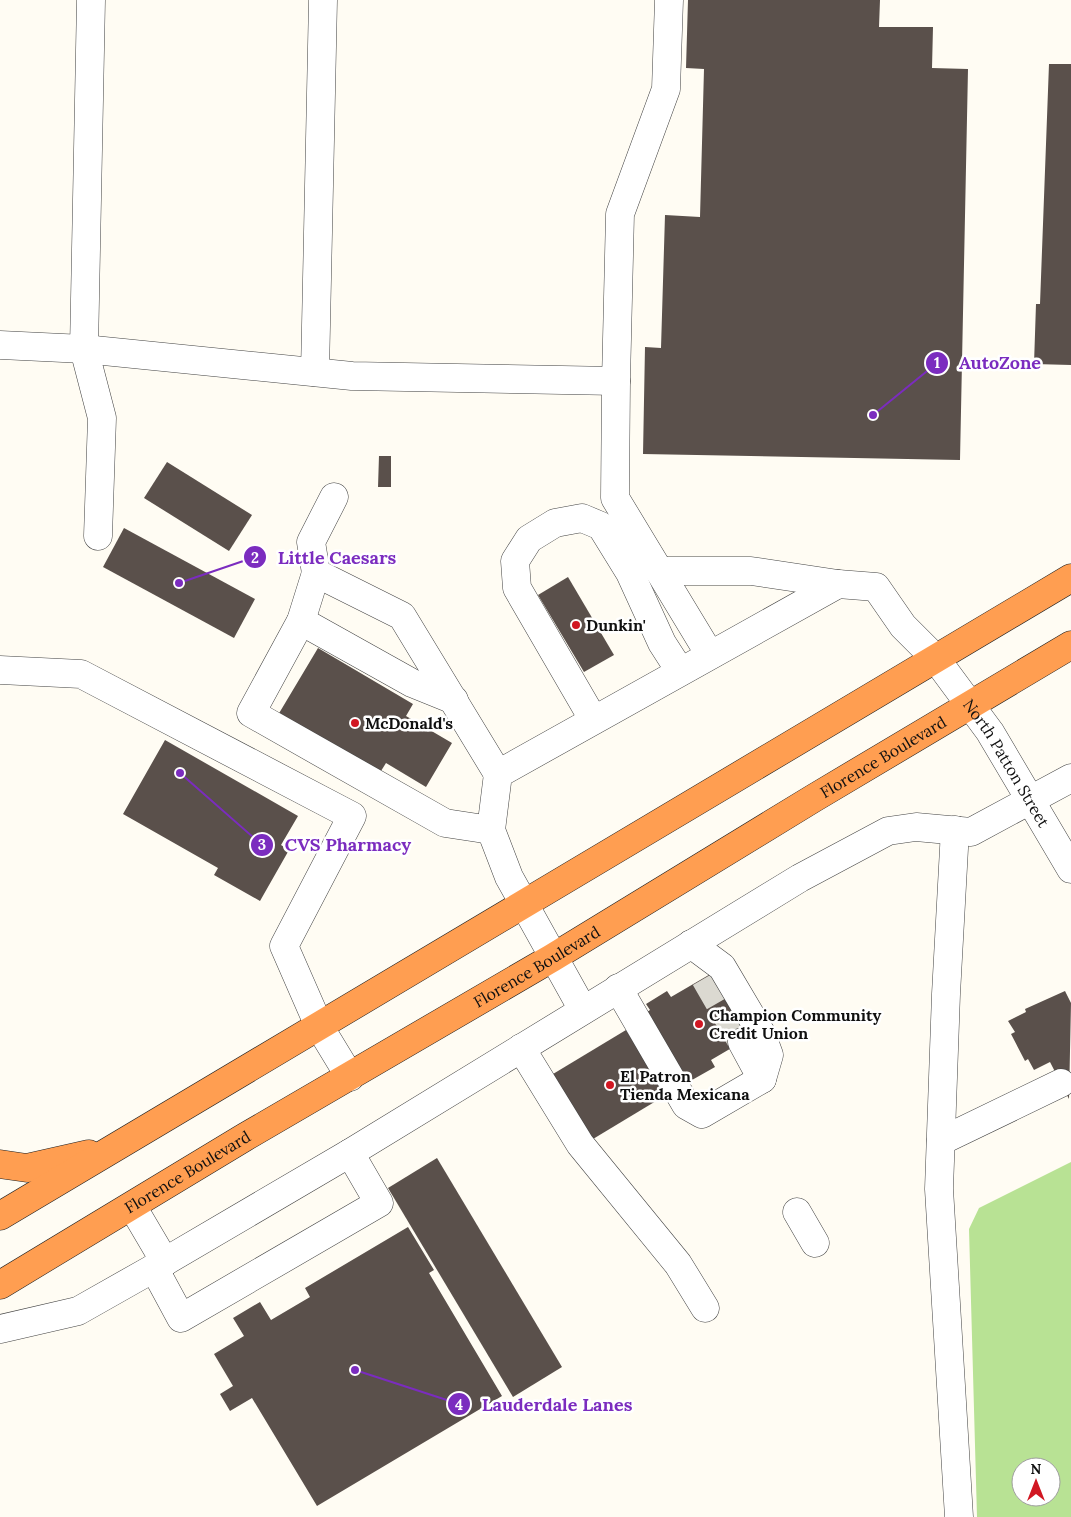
<svg xmlns="http://www.w3.org/2000/svg" width="1071" height="1517" viewBox="0 0 1071 1517" font-family="Lora,serif">
	<style>
		.forest { fill: #b8e294; fill-rule: evenodd }
		.building { fill: #5a504b }
		.lines { fill: none; stroke-linecap: round; stroke-linejoin: round }
		.minor-tunnel { stroke: #dbd9d1; stroke-width: 28; stroke-dasharray: 28 14; stroke-linecap: butt }
		.minor-casing { stroke: #434343; stroke-width: 29 }
		.highway-casing { stroke: #212121; stroke-width: 29 }
		.minor { stroke: #fff; stroke-width: 28 }
		.highway { stroke: #ff9e51; stroke-width: 28 }
		.poi-dot { fill: #d11722; stroke: #fff; stroke-width: 2 }
		.labels { text-anchor: middle; stroke-width: 5; stroke-linejoin: round; paint-order: stroke }
		.poi-label { font-size: 16px; font-weight: bold; fill: #101010; stroke: #fff; text-anchor: start }
		.street-label { font-size: 16px; fill: #101010; stroke: #fff }
		.leader { fill: none; stroke: #7b2cbf; stroke-width: 2 }
		.callout-dot { fill: #7b2cbf; stroke: #fff; stroke-width: 2 }
		.mark-label { font-size: 15px; text-anchor: middle; font-weight: bold; fill: #fff }
		.callout-label { font-size: 18px; text-anchor: middle; font-weight: bold; fill: #7b2cbf; stroke: #fff; stroke-width: 5; stroke-linejoin: round; paint-order: stroke }
	</style>
	<rect width="100%" height="100%" fill="#fffcf3"/>
	<path class="forest" d="M 1071,1162 L 1071,1517 L 977,1517 L 969,1229 L 979,1208 ZM 1021,1467 L 1051,1467 L 1051,1497 L 1021,1497 Z"/>
	<g class="building">
		<path d="M 688,0 L 880,0 L 879,27 L 933,27 L 932,68 L 968,69 L 960,460 L 643,454 L 645,347 L 661,348 L 665,215 L 700,217 L 704,69 L 686,68 Z"/>
		<path d="M 1049,64 L 1071,64 L 1071,365 L 1034,364 L 1036,304 L 1040,304 Z"/>
		<path d="M 379,456 L 391,456 L 391,487 L 378,487 Z"/>
		<path d="M 167,462 L 252,515 L 229,551 L 144,498 Z"/>
		<path d="M 124,528 L 255,599 L 234,638 L 103,567 Z"/>
		<path d="M 568,577 L 614,655 L 584,672 L 538,595 Z"/>
		<path d="M 318,648 L 413,704 L 406,716 L 452,743 L 426,787 L 386,763 L 381,771 L 278,715 Z"/>
		<path d="M 165,740 L 298,816 L 281,845 L 289,850 L 260,901 L 214,875 L 218,868 L 123,814 Z"/>
		<path d="M 719,969 L 757,1033 L 711,1060 L 715,1067 L 692,1080 L 689,1073 L 678,1079 L 641,1016 L 650,1010 L 646,1004 L 667,991 L 671,997 Z"/>
		<path d="M 1065,991 L 1071,1003 L 1069,1099 L 1050,1062 L 1034,1070 L 1028,1059 L 1025,1061 L 1011,1034 L 1015,1032 L 1008,1021 L 1026,1012 L 1025,1009 Z"/>
		<path d="M 626,1030 L 666,1095 L 593,1139 L 553,1074 Z"/>
		<path d="M 437,1158 L 562,1367 L 513,1397 L 388,1188 Z"/>
		<path d="M 408,1227 L 434,1270 L 429,1273 L 502,1396 L 317,1506 L 252,1398 L 230,1411 L 220,1394 L 233,1386 L 214,1354 L 244,1336 L 233,1318 L 260,1302 L 271,1320 L 310,1297 L 305,1288 Z"/>
	</g>
	<g class="lines">
		<path class="minor-tunnel" d="M 705,978 L 742,1042"/>
		<defs>
			<g id="minor">
				<path d="M 91,0 L 84,349 L 102,418 L 98,536"/>
				<path d="M 0,345 L 84,349 L 352,376 L 616,381 L 615,498 L 710,655"/>
				<path d="M 315,372 L 323,0"/>
				<path d="M 616,381 L 620,214 L 666,89 L 669,0"/>
				<path d="M 334,497 L 311,542 L 316,573 L 402,616 L 498,774"/>
				<path id="s1" d="M 659,571 L 751,571 L 838,584 L 876,587 L 903,626 L 936,659 L 990,732 L 1071,869"/>
				<path d="M 316,573 L 301,621 L 251,713 L 445,823 L 491,830"/>
				<path d="M 301,621 L 412,683 L 454,700"/>
				<path d="M 0,670 L 81,674 L 352,816 L 284,946 L 319,1026 L 350,1077"/>
				<path d="M 593,719 L 517,588 L 515,561 L 529,539 L 555,523 L 582,518 L 601,526 L 630,573 L 662,643 L 680,671"/>
				<path d="M 955,830 L 946,994 L 939,1189 L 959,1517"/>
				<path d="M 618,988 L 686,1105 L 702,1114 L 762,1079 L 769,1055 L 761,1033 L 722,967 L 691,944"/>
				<path d="M 583,1010 L 509,877 L 491,830 L 498,774 L 838,584"/>
				<path d="M 742,1042 L 762,1079"/>
				<path d="M 521,1048 L 580,1144 L 678,1264 L 705,1308"/>
				<path d="M 941,1141 L 1061,1083"/>
				<path d="M 132,1206 L 165,1262"/>
				<path d="M 797,1212 L 815,1243"/>
				<path d="M 154,1268 L 181,1318 L 379,1203 L 350,1153"/>
				<path d="M 0,1329 L 78,1311 L 154,1268 L 350,1153 L 800,878 L 888,831 L 916,827 L 971,832 L 1071,778"/>
			</g>
			<g id="highway">
				<path d="M 0,1164 L 27,1168 L 89,1154"/>
				<path d="M 0,1216 L 1071,578"/>
				<path id="s2" d="M 0,1285 L 245,1137 L 552,958 L 814,798 L 1071,645"/>
			</g>
		</defs>
		<use href="#minor" class="minor-casing"/>
		<use href="#highway" class="highway-casing"/>
		<use href="#minor" class="minor"/>
		<use href="#highway" class="highway"/>
	</g>
	<g class="poi-dot">
		<circle cx="576" cy="625" r="5"/>
		<circle cx="355" cy="723" r="5"/>
		<circle cx="699" cy="1024" r="5"/>
		<circle cx="610" cy="1085" r="5"/>
	</g>
	<g class="labels">
		<g class="poi-label">
			<text x="586" y="631">Dunkin'</text>
			<text x="365" y="729">McDonald's</text>
			<text x="709" y="1021">Champion Community<tspan x="709" dy="18">Credit Union</tspan></text>
			<text x="620" y="1082">El Patron<tspan x="620" dy="18">Tienda Mexicana</tspan></text>
		</g>
		<g class="street-label">
			<text dy="6" stroke="none"><textPath href="#s2" startOffset="1029">Florence Boulevard</textPath></text>
			<text dy="6" stroke="none"><textPath href="#s1" startOffset="438">North Patton Street</textPath></text>
			<text dy="6" stroke="none"><textPath href="#s2" startOffset="624">Florence Boulevard</textPath></text>
			<text dy="6" stroke="none"><textPath href="#s2" startOffset="219">Florence Boulevard</textPath></text>
		</g>
	</g>
	<path class="leader" d="M873 415L937 363M179 583L255 557M180 773L262 845M355 1370L459 1404"/>
	<g class="callout-dot">
		<circle cx="873" cy="415" r="5"/>
		<circle cx="179" cy="583" r="5"/>
		<circle cx="180" cy="773" r="5"/>
		<circle cx="355" cy="1370" r="5"/>
		<circle cx="937" cy="363" r="12"/>
		<circle cx="255" cy="557" r="12"/>
		<circle cx="262" cy="845" r="12"/>
		<circle cx="459" cy="1404" r="12"/>
	</g>
	<g class="mark-label">
		<text x="937" y="368">1</text>
		<text x="255" y="563">2</text>
		<text x="262" y="850">3</text>
		<text x="459" y="1410">4</text>
	</g>
	<g class="callout-label">
		<text x="1000" y="369">AutoZone</text>
		<text x="337" y="564">Little Caesars</text>
		<text x="348" y="851">CVS Pharmacy</text>
		<text x="557" y="1411">Lauderdale Lanes</text>
	</g>
	<g transform="translate(1036 1482)"><circle r="24" fill="#ffffff" stroke="#9f9f9f"/>
	<path d="M0-4L9 19L0 12L-9 19Z" fill="#d11722"/>
	<text y="-8" font-size="14" font-weight="bold" text-anchor="middle" fill="#101010">N</text>
	</g>
</svg>
